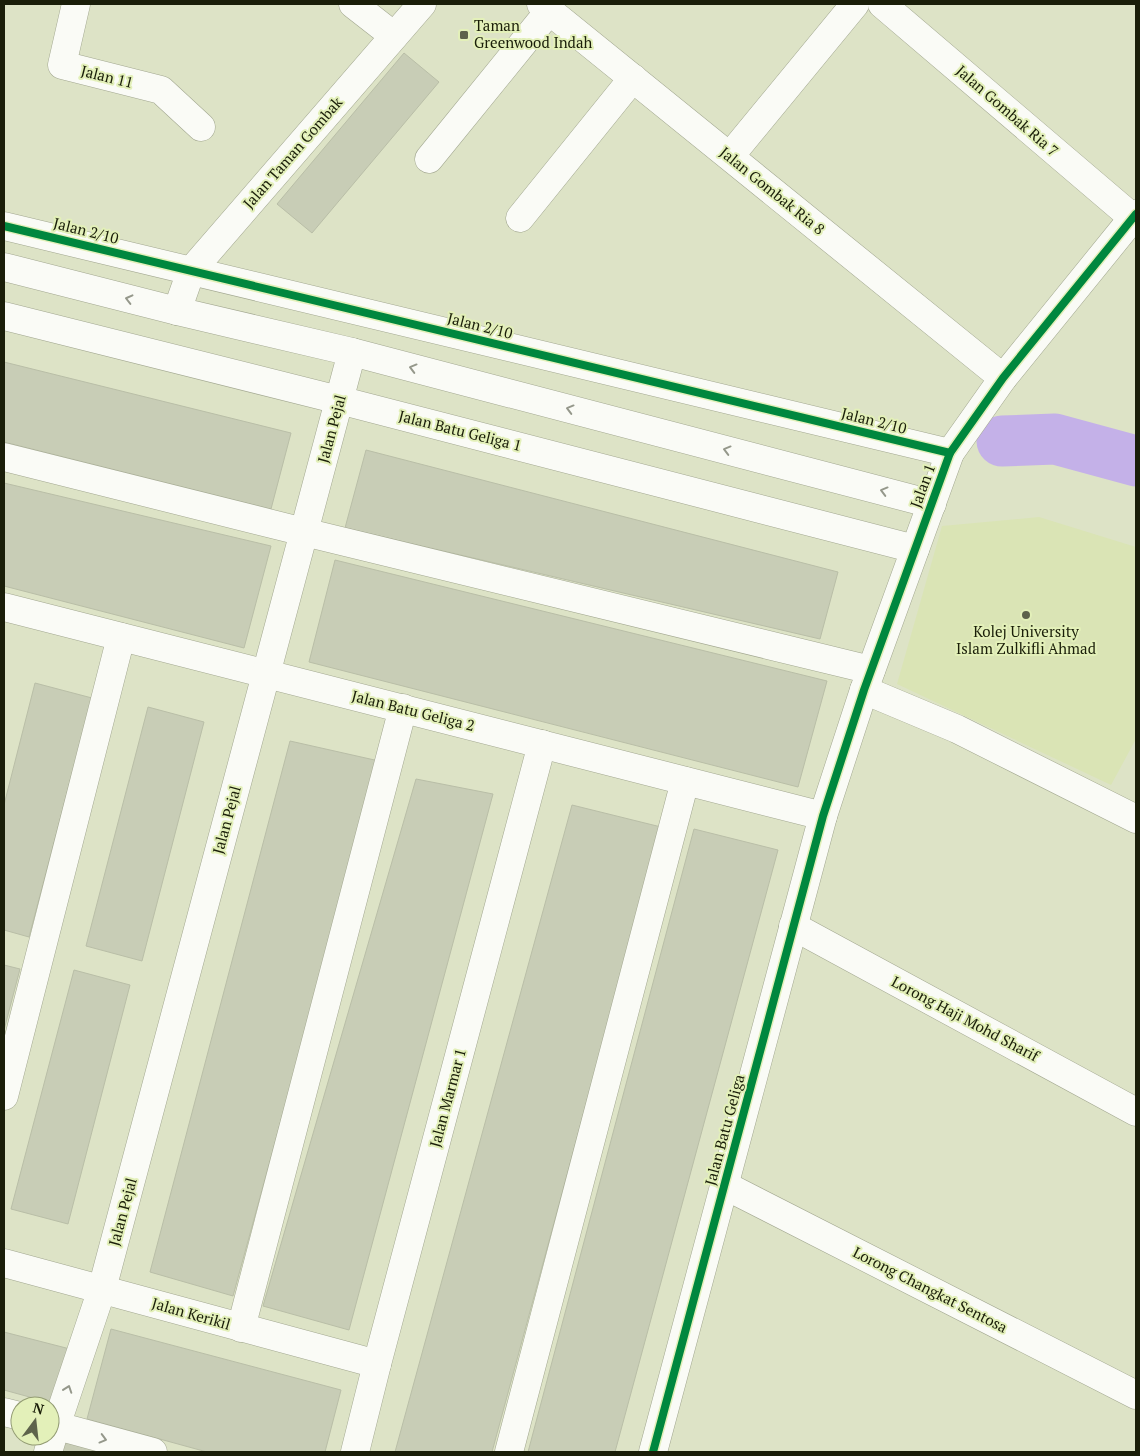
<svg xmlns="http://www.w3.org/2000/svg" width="1140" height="1456" viewBox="0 0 1140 1456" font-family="'PT Serif',serif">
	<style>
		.built { fill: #dae4b5 }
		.water { fill: #c4b1e8 }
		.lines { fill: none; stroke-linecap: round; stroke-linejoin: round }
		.river { stroke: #c4b1e8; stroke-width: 51 }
		.building { fill: #c8cdb6; stroke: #b9bea7 }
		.minor-casing { stroke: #a2a790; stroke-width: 29 }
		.minor { stroke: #fafbf6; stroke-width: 28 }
		.cycleway-casing { stroke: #e3f0b9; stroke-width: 11 }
		.cycleway { stroke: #00873e; stroke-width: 8 }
		.oneway { stroke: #95988b }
		.poi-dot { fill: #5e634b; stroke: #e3f0b9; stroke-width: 2 }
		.labels { text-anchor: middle; stroke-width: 4; stroke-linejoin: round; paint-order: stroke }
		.poi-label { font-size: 15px; fill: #1a1e09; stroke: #e3f0b9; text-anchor: start }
		.street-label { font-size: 15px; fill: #1a1e09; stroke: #e3f0b9 }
	</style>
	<rect width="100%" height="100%" fill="#dde3c6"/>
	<path class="built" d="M 1039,517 L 1136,547 L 1136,739 L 1111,785 L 897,684 L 942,526 Z"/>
	<path class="water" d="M 1068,421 L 1136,441 L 1136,484 L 1053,462 L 995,462 L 1014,424 Z"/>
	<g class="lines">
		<path class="river" d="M 1002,441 L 1055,439 L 1136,461"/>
	</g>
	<g class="building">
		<path d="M 404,53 L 439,82 L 312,233 L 277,204 Z"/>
		<path d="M 4,362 L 291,433 L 271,509 L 4,442 Z"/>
		<path d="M 366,450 L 838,572 L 820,639 L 345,528 Z"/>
		<path d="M 4,483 L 271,546 L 244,648 L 4,586 Z"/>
		<path d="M 335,560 L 827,681 L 798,787 L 309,662 Z"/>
		<path d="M 35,683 L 92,698 L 29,937 L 4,930 L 4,805 Z"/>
		<path d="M 148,707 L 204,722 L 142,961 L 86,946 Z"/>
		<path d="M 290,741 L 379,761 L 233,1296 L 150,1272 Z"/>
		<path d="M 416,779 L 493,794 L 349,1330 L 263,1306 Z"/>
		<path d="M 572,805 L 661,827 L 492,1452 L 395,1452 Z"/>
		<path d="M 694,829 L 778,850 L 615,1452 L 528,1452 Z"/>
		<path d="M 4,965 L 20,969 L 4,1030 Z"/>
		<path d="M 74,970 L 130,985 L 68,1224 L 11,1209 Z"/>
		<path d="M 111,1329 L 341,1390 L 325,1452 L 207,1452 L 87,1419 Z"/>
		<path d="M 4,1332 L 70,1349 L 55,1404 L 4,1390 Z"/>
		<path d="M 59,1440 L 103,1452 L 56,1452 Z"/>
	</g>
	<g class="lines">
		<defs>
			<g id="minor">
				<path d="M 76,4 L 62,65 L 161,90 L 201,127"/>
				<path d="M 353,4 L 394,36"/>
				<path d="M 541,4 L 1003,378"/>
				<path d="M 882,4 L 1133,218"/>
				<path d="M 730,156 L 855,4"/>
				<path d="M 429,159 L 550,10"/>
				<path d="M 520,218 L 633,78"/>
				<path d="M 4,226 L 950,453"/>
				<path d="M 4,267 L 177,311 L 352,352 L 932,504"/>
				<path d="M 177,311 L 191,271 L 422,4"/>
				<path d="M 4,316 L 339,400 L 915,549"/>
				<path d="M 4,457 L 304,532 L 871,670"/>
				<path d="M 4,607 L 823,816"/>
				<path d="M 864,690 L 957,729 L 1136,819"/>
				<path d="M 793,926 L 1136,1112"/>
				<path d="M 4,1096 L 121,637"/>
				<path d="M 724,1185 L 1136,1395"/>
				<path d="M 4,1263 L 377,1364"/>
				<path d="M 241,1328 L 403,708"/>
				<path d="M 4,1412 L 20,1416"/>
				<path d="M 50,1424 L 153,1452"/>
				<path d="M 48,1452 L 56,1426 L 102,1289 L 352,352"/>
				<path d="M 355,1452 L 377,1364 L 542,744"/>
				<path d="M 509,1452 L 685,781"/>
				<path d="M 653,1452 L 823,816 L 864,690 L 950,453 L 1003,378 L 1136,214"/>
			</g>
		</defs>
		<use href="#minor" class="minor-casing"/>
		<use href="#minor" class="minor"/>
		<defs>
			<g id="cycleway">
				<path d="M 4,226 L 950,453"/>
				<path d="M 653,1452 L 823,816 L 864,690 L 950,453 L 1003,378 L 1136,214"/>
			</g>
		</defs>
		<use href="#cycleway" class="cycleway-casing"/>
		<use href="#cycleway" class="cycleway"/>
	</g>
	<defs><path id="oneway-chevron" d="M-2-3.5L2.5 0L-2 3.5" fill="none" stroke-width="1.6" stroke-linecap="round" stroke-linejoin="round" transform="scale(1.25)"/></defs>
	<g class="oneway">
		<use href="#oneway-chevron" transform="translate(129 299) rotate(-166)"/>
		<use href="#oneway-chevron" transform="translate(413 368) rotate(-165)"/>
		<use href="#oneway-chevron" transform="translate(570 409) rotate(-165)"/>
		<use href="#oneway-chevron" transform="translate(727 450) rotate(-165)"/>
		<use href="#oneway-chevron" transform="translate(884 491) rotate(-165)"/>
		<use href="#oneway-chevron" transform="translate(68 1389) rotate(-71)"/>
		<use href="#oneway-chevron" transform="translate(103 1439) rotate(15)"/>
	</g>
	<g class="poi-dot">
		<rect x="459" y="30" width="10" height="10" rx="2.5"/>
		<circle cx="1026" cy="615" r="5"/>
	</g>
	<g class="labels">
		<g class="poi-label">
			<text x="474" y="31">Taman<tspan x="474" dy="17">Greenwood Indah</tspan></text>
			<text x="1026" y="637" text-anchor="middle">Kolej University<tspan x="1026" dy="17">Islam Zulkifli Ahmad</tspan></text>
		</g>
		<g class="street-label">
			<text transform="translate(107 77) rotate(14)" y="5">Jalan 11</text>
			<text transform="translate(1007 111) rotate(41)" y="5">Jalan Gombak Ria 7</text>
			<text transform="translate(293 153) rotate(-49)" y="5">Jalan Taman Gombak</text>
			<text transform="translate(772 191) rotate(39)" y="5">Jalan Gombak Ria 8</text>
			<text transform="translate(86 231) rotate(14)" y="5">Jalan 2/10</text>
			<text transform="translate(480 326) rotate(14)" y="5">Jalan 2/10</text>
			<text transform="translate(874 421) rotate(14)" y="5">Jalan 2/10</text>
			<text transform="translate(332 429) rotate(-75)" y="5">Jalan Pejal</text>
			<text transform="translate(460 431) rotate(14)" y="5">Jalan Batu Geliga 1</text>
			<text transform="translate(923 486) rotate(-70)" y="5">Jalan 1</text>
			<text transform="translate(413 711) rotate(14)" y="5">Jalan Batu Geliga 2</text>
			<text transform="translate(227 820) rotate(-75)" y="5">Jalan Pejal</text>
			<text transform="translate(965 1019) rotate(28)" y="5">Lorong Haji Mohd Sharif</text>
			<text transform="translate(448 1098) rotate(-75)" y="5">Jalan Marmar 1</text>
			<text transform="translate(725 1130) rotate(-75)" y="5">Jalan Batu Geliga</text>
			<text transform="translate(123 1212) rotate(-75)" y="5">Jalan Pejal</text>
			<text transform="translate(930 1290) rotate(27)" y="5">Lorong Changkat Sentosa</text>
			<text transform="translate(191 1314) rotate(16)" y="5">Jalan Kerikil</text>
		</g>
	</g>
	<rect width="1140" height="1456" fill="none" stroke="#1a1e09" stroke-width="10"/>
	<g transform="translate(35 1421) rotate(15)"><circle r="24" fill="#e3f0b9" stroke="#939c73"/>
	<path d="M0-4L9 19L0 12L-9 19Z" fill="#5e634b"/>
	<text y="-8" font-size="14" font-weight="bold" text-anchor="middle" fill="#1a1e09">N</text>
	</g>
</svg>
